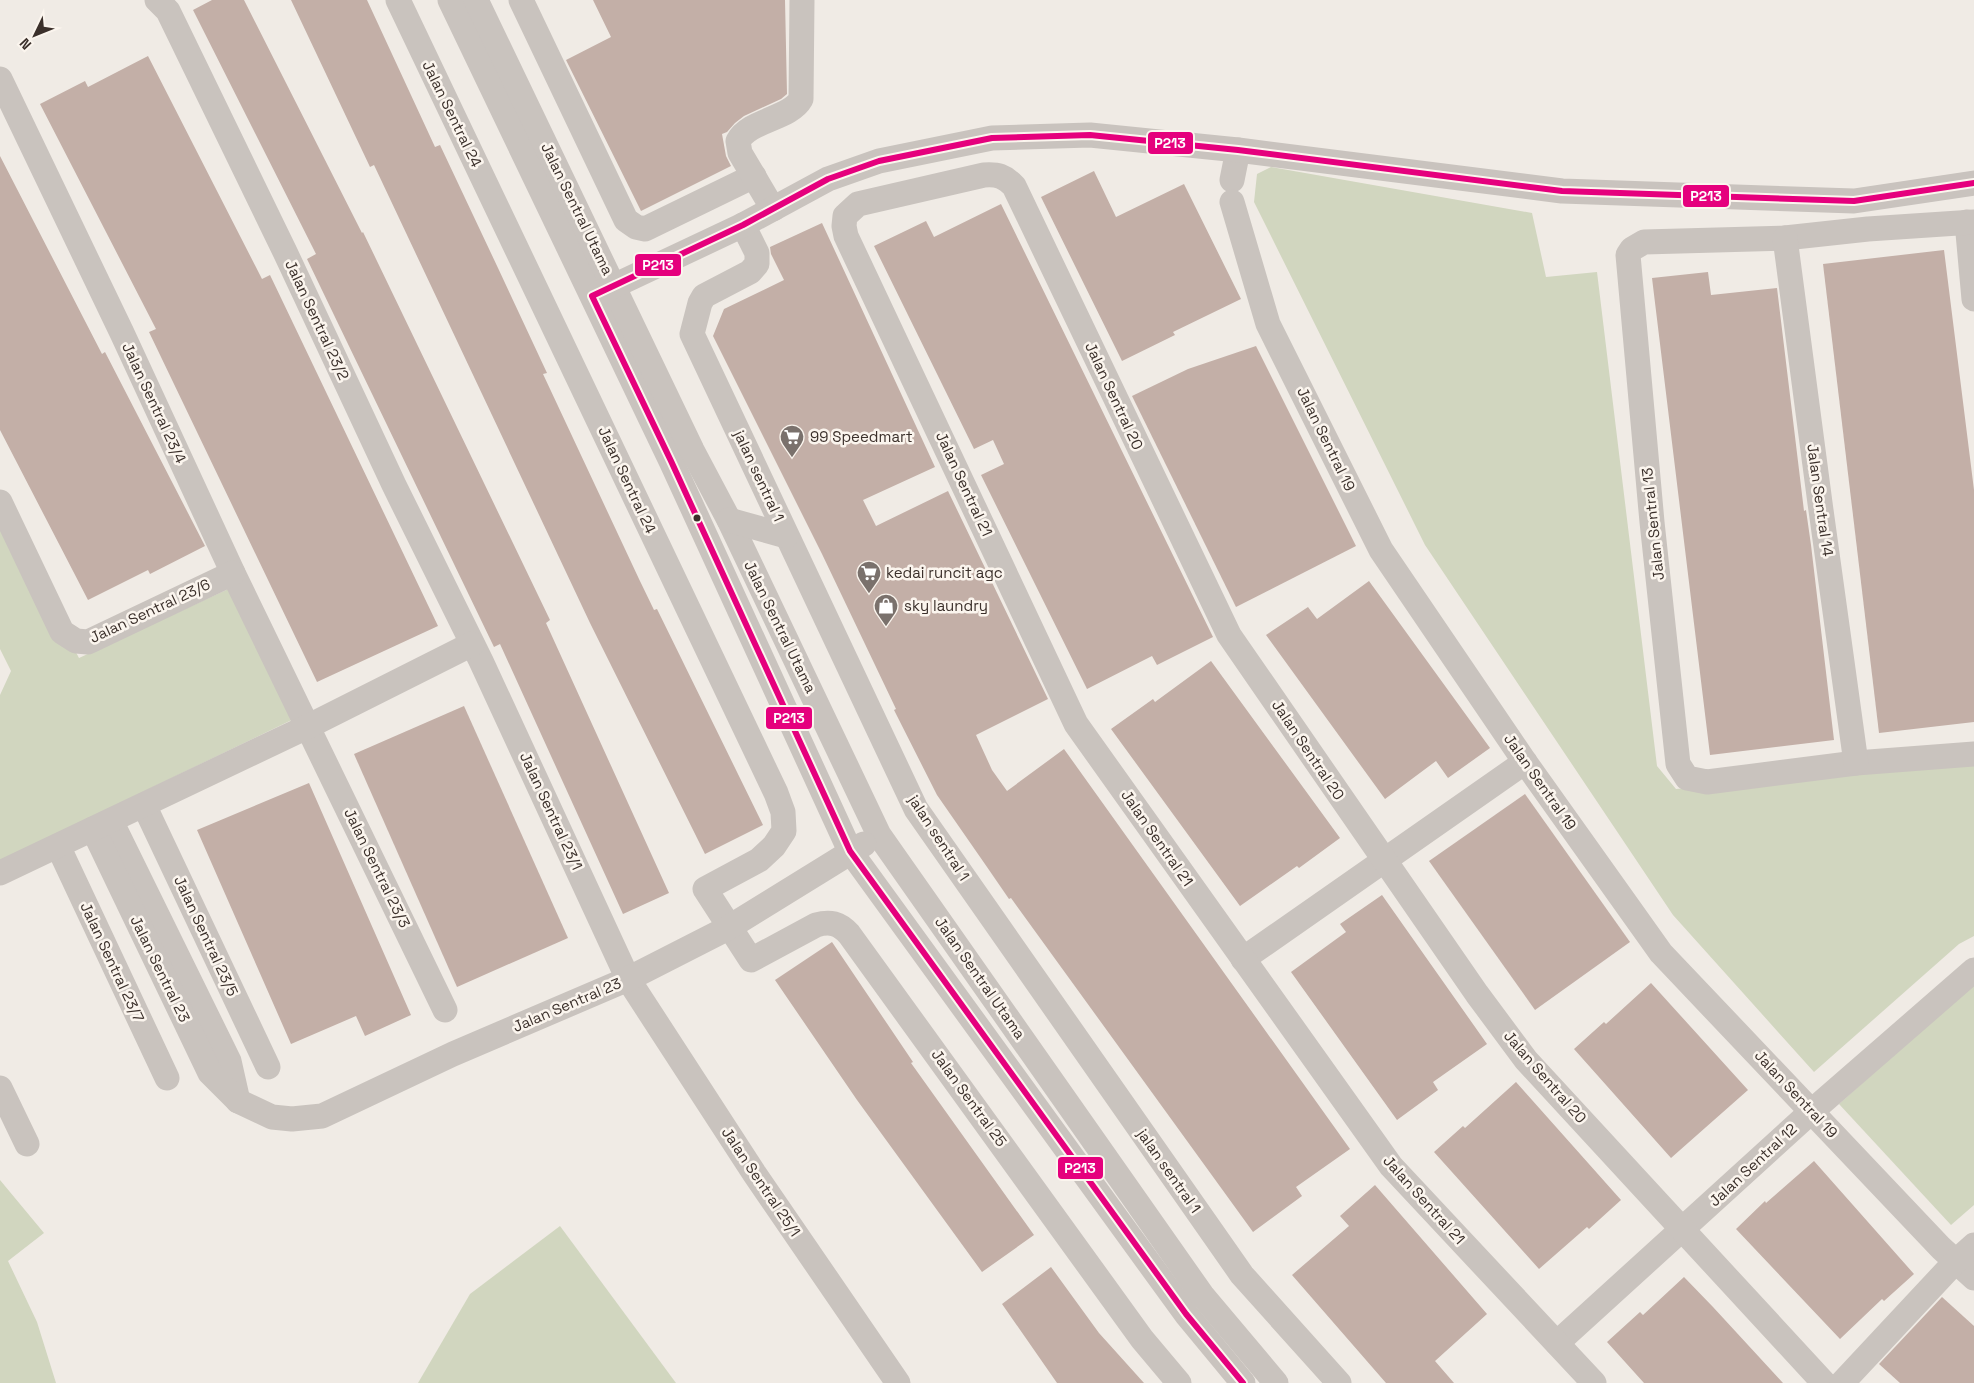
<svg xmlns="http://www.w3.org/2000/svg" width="1974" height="1383" viewBox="0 0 1974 1383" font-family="'Space Grotesk',sans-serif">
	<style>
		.green { fill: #d1d6bf }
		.building { fill: #c3afa7 }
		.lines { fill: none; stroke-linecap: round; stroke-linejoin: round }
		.minor { stroke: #c9c3be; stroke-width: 25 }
		.bus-1-casing { stroke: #fbf5ee; stroke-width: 10 }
		.bus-1 { stroke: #e5007d; stroke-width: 6 }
		.bus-dot { fill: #3b302b; stroke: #fbf5ee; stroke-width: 2 }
		.labels { text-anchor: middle; stroke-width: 5; stroke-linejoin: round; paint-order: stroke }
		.street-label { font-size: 15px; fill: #3b302b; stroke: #fbf5ee }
		.poi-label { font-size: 15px; fill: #3b302b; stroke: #fbf5ee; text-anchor: start }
		.line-badge { stroke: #fbf5ee; stroke-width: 2 }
		.badge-label { font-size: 14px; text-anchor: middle; font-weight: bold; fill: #fff }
	</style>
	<rect width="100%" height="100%" fill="#f0ebe5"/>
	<g class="green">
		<path d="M 1271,167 L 1532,213 L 1546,277 L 1597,272 L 1657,766 L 1676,789 L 1974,762 L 1974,936 L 1959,944 L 1814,1072 L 1673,915 L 1425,545 L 1254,202 L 1257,174 Z"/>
		<path d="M 0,506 L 79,658 L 237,585 L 302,715 L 0,861 L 0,695 L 11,671 L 0,649 Z"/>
		<path d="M 1974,983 L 1974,1205 L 1951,1225 L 1839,1104 Z"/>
		<path d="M 0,1180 L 44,1233 L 8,1261 L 37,1322 L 56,1383 L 0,1383 Z"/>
		<path d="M 560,1226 L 676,1383 L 418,1383 L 470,1294 Z"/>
	</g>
	<g class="building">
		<path d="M 212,0 L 244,0 L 362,233 L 363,232 L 550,620 L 546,623 L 669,893 L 623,914 L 500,644 L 494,647 L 307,259 L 316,254 L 193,10 Z"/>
		<path d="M 291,0 L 367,0 L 435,147 L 440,145 L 498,268 L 547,373 L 543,374 L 639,579 L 654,610 L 657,609 L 763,825 L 705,854 L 590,623 L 374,165 L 370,167 Z"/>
		<path d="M 593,0 L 785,0 L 787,94 L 781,99 L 744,116 L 735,123 L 727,132 L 722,134 L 726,156 L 731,166 L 641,211 L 566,60 L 611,37 Z"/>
		<path d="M 148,56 L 262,279 L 270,275 L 438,626 L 317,682 L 149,332 L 156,329 L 40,104 L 85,81 L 88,87 Z"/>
		<path d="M 0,156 L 102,354 L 105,352 L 205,546 L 150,574 L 148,570 L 88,600 L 0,430 Z"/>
		<path d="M 1094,171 L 1116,217 L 1184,184 L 1241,299 L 1173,332 L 1175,335 L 1122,361 L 1041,197 Z"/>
		<path d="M 1001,204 L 1213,637 L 1157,665 L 1152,656 L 1087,689 L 981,475 L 1004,464 L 993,440 L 974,449 L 874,246 L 926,221 L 934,237 Z"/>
		<path d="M 822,223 L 935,467 L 863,500 L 876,526 L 948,491 L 1048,699 L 976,735 L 992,770 L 1007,791 L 1064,749 L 1350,1149 L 1296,1187 L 1302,1196 L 1253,1232 L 1011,898 L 1009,899 L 987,867 L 937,795 L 894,710 L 896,709 L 822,554 L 713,336 L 724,309 L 784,280 L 771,254 L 770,247 Z"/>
		<path d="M 1944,250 L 1974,490 L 1974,722 L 1879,733 L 1823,264 Z"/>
		<path d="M 1708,272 L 1711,295 L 1777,288 L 1804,511 L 1806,510 L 1811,545 L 1834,740 L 1710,755 L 1652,278 Z"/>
		<path d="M 1256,346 L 1356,546 L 1236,607 L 1132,396 L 1188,369 Z"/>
		<path d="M 1369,581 L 1490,748 L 1448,778 L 1436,761 L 1385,799 L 1266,635 L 1308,607 L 1317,619 Z"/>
		<path d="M 1211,661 L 1340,838 L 1299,868 L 1297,866 L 1240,906 L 1111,729 L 1153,699 L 1155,702 Z"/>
		<path d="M 464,706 L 568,938 L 457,987 L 354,754 Z"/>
		<path d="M 309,783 L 411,1015 L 365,1036 L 356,1016 L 291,1044 L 197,830 Z"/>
		<path d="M 1525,794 L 1630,942 L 1535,1010 L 1429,861 Z"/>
		<path d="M 1382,895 L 1487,1044 L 1433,1082 L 1438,1090 L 1397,1120 L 1291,972 L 1346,932 L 1340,924 Z"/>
		<path d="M 832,942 L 913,1062 L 911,1063 L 1034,1235 L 982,1272 L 857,1100 L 775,980 Z"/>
		<path d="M 1651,983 L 1748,1090 L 1671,1158 L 1574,1049 L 1604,1022 L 1606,1024 Z"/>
		<path d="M 1516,1082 L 1621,1200 L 1589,1229 L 1587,1227 L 1539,1269 L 1434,1152 L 1463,1126 L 1465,1128 Z"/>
		<path d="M 1814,1161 L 1914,1274 L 1884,1301 L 1882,1299 L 1840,1339 L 1736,1229 L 1765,1201 L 1766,1203 Z"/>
		<path d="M 1375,1185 L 1487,1314 L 1435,1361 L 1454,1383 L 1386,1383 L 1292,1275 L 1349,1226 L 1340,1216 Z"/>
		<path d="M 1051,1267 L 1099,1333 L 1144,1383 L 1057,1383 L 1002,1304 Z"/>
		<path d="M 1684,1277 L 1713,1307 L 1783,1383 L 1644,1383 L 1607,1342 L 1640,1312 L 1643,1315 Z"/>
		<path d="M 1942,1297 L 1974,1326 L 1974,1383 L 1900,1383 L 1879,1364 Z"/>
	</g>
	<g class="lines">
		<g class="minor">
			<path d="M 157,0 L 168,11 L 286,254 L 394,485 L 481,661 L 628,979 L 754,1173 L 898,1383"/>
			<path d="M 398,0 L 776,793 L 783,812 L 784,831 L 774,846 L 759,860 L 705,889 L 751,960 L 816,925 C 830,921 839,923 849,934 L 1142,1339 L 1179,1383"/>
			<path d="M 450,0 L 671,461 L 850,851 L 1186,1314 L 1243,1383"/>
			<path d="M 476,0 L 692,450 L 729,520 L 879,835 L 1202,1295 L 1276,1383"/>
			<path d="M 521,0 L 626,220 L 636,227 L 645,229 L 754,176"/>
			<path d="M 0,79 L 122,333 L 233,573 L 445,1010"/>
			<path d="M 1232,180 L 1238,150"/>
			<path d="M 1232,202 L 1268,324 L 1381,550 L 1525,762 L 1661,953 L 1941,1248 L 1974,1278"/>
			<path d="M 773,209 L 740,153 L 738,141 C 749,120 790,119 801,99 L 802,0"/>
			<path d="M 1967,222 L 1974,299"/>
			<path d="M 1974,222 L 1868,229 L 1785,238 L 1644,242 L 1632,249 L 1628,255 L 1652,522 L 1678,764 L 1687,778 L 1707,782 L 1856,763 L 1974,754"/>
			<path d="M 743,225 L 757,253 L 757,264 L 750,272 L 704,296 L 700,303 L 692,334 L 916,809 L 1242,1275 L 1339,1383"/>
			<path d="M 1785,238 L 1820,503 L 1856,763"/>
			<path d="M 599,293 L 743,225 L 828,179 L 879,161 L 992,138 L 1090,135 L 1238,150 L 1562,191 L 1854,201 L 1974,183"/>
			<path d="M 0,502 L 62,632 L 76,641 L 88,642 L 233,573"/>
			<path d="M 729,520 L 786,536"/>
			<path d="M 144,805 L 268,1067"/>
			<path d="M 111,821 L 229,1061 L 238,1101"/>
			<path d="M 93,829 L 210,1073 L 238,1101 L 272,1117 L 292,1119 L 322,1116 L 453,1054 L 628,979 L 728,928 L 864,844"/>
			<path d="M 58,846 L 167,1078"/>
			<path d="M 0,873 L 309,726 L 472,644"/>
			<path d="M 1243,959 L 1525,762"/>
			<path d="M 0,1088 L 27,1144"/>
			<path d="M 1557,1343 L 1812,1111 L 1974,970"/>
			<path d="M 1594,1383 L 1391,1166 L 1076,724 L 846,236 L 844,226 L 845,216 L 858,204 L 984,175 C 998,174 1004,176 1014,186 L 1229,635 L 1477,994 L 1526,1060 L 1824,1383"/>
			<path d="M 1842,1383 L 1955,1262 L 1974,1245"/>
		</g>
		<defs>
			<path id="bus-1" d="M 1243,1383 L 1186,1314 L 850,851 L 671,461 L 592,296 L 743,225 L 828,179 L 879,161 L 992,138 L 1090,135 L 1238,150 L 1562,191 L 1854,201 L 1974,183"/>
		</defs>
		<use href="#bus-1" class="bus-1-casing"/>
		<use href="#bus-1" class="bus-1"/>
	</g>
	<defs>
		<symbol id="supermarket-pin" viewBox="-11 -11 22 30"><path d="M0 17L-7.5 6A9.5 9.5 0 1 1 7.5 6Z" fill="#7a716c" stroke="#fbf5ee"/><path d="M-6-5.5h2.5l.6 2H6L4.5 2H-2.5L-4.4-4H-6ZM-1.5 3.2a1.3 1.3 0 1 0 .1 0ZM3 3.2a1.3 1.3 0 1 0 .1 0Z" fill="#fff"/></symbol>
		<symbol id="shop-pin" viewBox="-11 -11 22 30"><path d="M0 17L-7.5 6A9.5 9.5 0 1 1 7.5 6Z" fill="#7a716c" stroke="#fbf5ee"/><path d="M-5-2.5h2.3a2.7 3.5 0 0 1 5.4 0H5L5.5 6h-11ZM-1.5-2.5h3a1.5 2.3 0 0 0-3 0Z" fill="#fff"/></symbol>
	</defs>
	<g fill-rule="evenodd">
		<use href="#supermarket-pin" x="778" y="423" width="28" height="38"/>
		<use href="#supermarket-pin" x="855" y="559" width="28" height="38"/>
		<use href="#shop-pin" x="872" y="592" width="28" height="38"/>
	</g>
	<circle class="bus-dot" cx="697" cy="518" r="4.5"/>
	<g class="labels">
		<g class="street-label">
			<text transform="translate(452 114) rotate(64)" y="5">Jalan Sentral 24</text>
			<text transform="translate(577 209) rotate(64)" y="5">Jalan Sentral Utama</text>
			<text transform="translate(317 320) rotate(65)" y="5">Jalan Sentral 23/2</text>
			<text transform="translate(1114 396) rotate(65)" y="5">Jalan Sentral 20</text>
			<text transform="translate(154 403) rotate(65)" y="5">Jalan Sentral 23/4</text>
			<text transform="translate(1326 439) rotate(64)" y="5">Jalan Sentral 19</text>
			<text transform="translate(759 476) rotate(65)" y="5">jalan sentral 1</text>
			<text transform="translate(627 480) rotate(65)" y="5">Jalan Sentral 24</text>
			<text transform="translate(964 484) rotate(65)" y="5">Jalan Sentral 21</text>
			<text transform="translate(1820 500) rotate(82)" y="5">Jalan Sentral 14</text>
			<text transform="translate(1653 524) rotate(-96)" y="5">Jalan Sentral 13</text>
			<text transform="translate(150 611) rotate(-25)" y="5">Jalan Sentral 23/6</text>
			<text transform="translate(780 627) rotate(64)" y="5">Jalan Sentral Utama</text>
			<text transform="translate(1308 750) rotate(56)" y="5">Jalan Sentral 20</text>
			<text transform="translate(1540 782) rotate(55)" y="5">Jalan Sentral 19</text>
			<text transform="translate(551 811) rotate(65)" y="5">Jalan Sentral 23/1</text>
			<text transform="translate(939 838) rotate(57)" y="5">jalan sentral 1</text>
			<text transform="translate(1157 838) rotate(55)" y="5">Jalan Sentral 21</text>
			<text transform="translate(377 868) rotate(64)" y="5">Jalan Sentral 23/3</text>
			<text transform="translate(206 936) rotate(65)" y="5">Jalan Sentral 23/5</text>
			<text transform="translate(112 962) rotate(65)" y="5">Jalan Sentral 23/7</text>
			<text transform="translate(160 969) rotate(64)" y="5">Jalan Sentral 23</text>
			<text transform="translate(980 978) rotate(55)" y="5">Jalan Sentral Utama</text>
			<text transform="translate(567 1005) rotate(-23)" y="5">Jalan Sentral 23</text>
			<text transform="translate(1545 1077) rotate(49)" y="5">Jalan Sentral 20</text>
			<text transform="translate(1796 1094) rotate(47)" y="5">Jalan Sentral 19</text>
			<text transform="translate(969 1098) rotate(54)" y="5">Jalan Sentral 25</text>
			<text transform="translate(1753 1165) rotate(-43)" y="5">Jalan Sentral 12</text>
			<text transform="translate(1169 1171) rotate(55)" y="5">jalan sentral 1</text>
			<text transform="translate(761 1182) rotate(56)" y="5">Jalan Sentral 25/1</text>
			<text transform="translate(1424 1200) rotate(48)" y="5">Jalan Sentral 21</text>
		</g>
		<g class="poi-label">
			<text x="810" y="442">99 Speedmart</text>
			<text x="886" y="578">kedai runcit agc</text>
			<text x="904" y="611">sky laundry</text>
		</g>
	</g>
	<g class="line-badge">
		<rect x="1147" y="131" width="47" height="24" rx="5" fill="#e5007d"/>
		<rect x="1682" y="184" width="48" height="24" rx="5" fill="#e5007d"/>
		<rect x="634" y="253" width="48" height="24" rx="5" fill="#e5007d"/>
		<rect x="765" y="706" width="48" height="24" rx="5" fill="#e5007d"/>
		<rect x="1057" y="1156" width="47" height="24" rx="5" fill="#e5007d"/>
	</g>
	<g class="badge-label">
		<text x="1170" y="148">P213</text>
		<text x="1706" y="201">P213</text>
		<text x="658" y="270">P213</text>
		<text x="789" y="723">P213</text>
		<text x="1080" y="1173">P213</text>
	</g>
	<g transform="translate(35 35) rotate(227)" stroke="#fbf5ee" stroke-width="4" paint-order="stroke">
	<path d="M0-4L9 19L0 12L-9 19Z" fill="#3b302b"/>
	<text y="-8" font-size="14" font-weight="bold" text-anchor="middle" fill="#3b302b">N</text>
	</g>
</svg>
